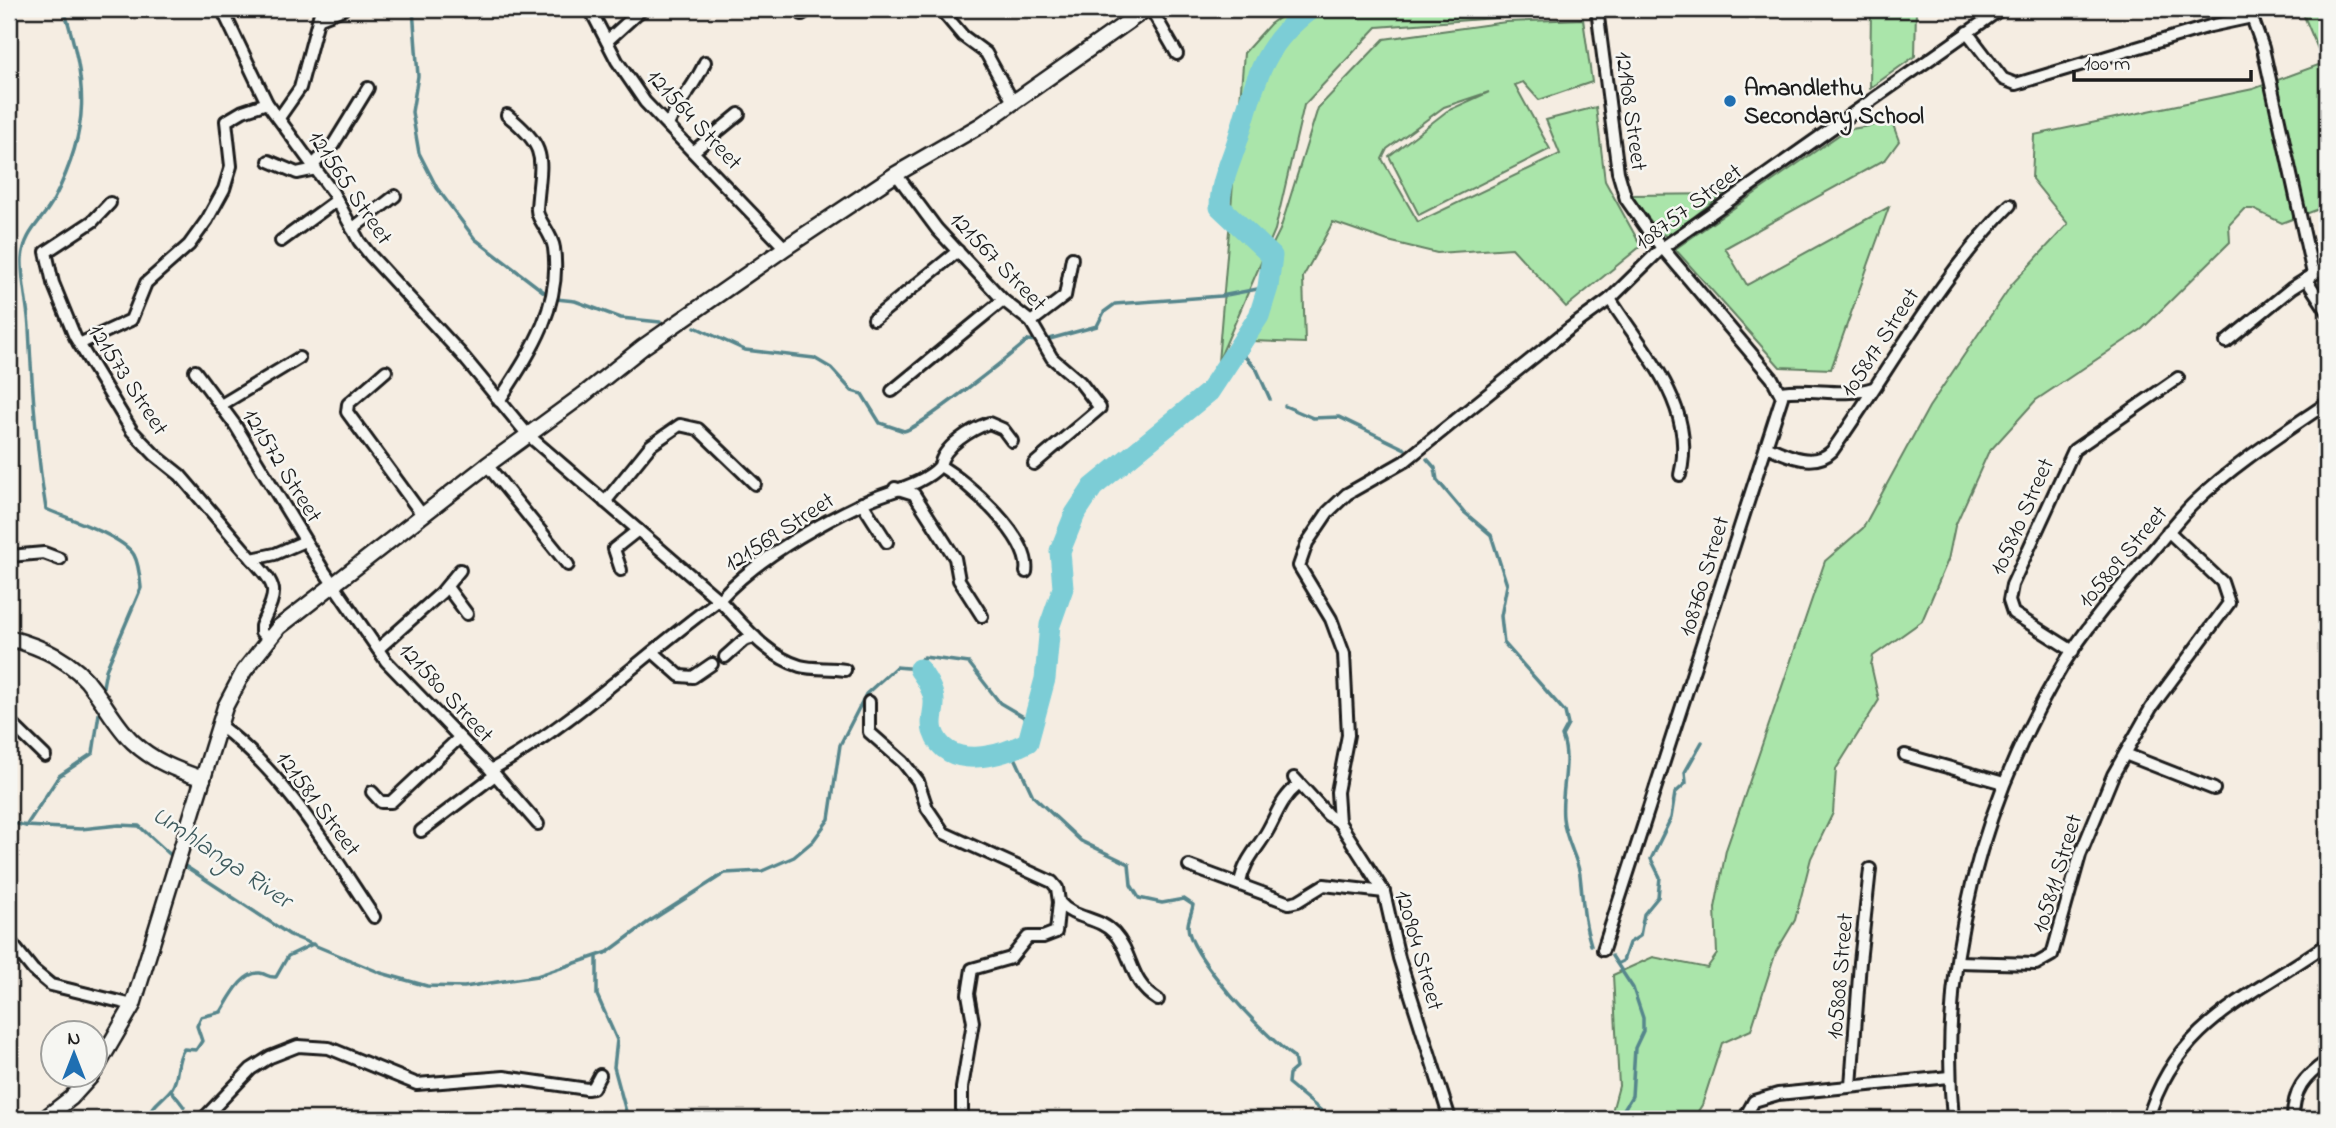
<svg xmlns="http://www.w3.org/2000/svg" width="2336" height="1128" viewBox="0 0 2336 1128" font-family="'Indie Flower',sans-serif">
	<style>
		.green { fill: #aae5aa; stroke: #638063; stroke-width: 2 }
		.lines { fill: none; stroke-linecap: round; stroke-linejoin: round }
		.stream { stroke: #56868c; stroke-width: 3.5 }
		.river { stroke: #7ccdd6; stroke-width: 21 }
		.minor-casing { stroke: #1c1c1c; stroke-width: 16 }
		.tertiary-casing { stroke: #1c1c1c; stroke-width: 19 }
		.minor { stroke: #f6f6f2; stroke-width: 10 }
		.tertiary { stroke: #f6f6f2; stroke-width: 14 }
		.poi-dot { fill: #1f6fb2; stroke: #f6f6f2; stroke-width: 2.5 }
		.labels { text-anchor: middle; stroke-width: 5; stroke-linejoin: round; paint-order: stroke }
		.poi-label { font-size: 24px; font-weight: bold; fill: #1c1c1c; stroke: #f6f6f2; text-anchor: start }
		.street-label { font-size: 24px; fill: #1c1c1c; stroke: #f6f6f2 }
		.water-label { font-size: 26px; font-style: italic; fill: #3e5a5d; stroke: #f6f6f2 }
	</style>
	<rect width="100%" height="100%" fill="#f5ede2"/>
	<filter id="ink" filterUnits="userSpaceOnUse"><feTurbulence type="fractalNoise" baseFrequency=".0143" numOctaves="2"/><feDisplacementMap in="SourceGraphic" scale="14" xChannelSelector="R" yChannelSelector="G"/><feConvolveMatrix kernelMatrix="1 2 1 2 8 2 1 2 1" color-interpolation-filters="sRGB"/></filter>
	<g filter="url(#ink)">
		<g class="green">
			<path d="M 1291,9 L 1509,9 L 1508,17 L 1377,27 L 1304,105 L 1275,230 L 1218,362 L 1244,53 L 1270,24 Z"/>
			<path d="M 1871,9 L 1916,9 L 1915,56 L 1870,88 Z"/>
			<path d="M 2301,9 L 2327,9 L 2327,206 L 2282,223 L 2253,209 L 2244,209 L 2229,225 L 2230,242 L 2142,329 L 2036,400 L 1988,453 L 1955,526 L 1948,560 L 1922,621 L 1873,656 L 1871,665 L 1879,700 L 1836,769 L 1833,813 L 1811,858 L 1795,920 L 1776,952 L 1751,1030 L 1722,1043 L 1702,1105 L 1693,1119 L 1610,1119 L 1619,1086 L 1613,975 L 1653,957 L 1707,968 L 1717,954 L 1715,908 L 1726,850 L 1825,561 L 1863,528 L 1929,407 L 2012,284 L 2068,224 L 2032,179 L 2034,135 L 2253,89 L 2324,63 Z"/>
			<path d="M 1583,19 L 1592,82 L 1539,100 L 1523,82 L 1515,85 L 1550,149 L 1419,215 L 1389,156 L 1447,111 L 1489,92 L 1444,107 L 1387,149 L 1382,159 L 1418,222 L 1560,154 L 1546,120 L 1596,107 L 1605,181 L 1641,246 L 1566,307 L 1512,248 L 1437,253 L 1388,241 L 1333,222 L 1303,277 L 1305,343 L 1252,341 C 1264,318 1286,271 1272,246 L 1280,230 L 1318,108 L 1384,39 L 1506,22 Z"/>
			<path d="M 1892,122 L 1899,141 L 1886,159 L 1725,248 L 1747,285 L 1889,207 L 1831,369 L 1780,367 L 1675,249 L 1846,130 Z"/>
			<path d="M 1723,194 L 1668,237 L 1660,233 L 1631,195 Z"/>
		</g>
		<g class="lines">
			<g class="stream">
				<path d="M 64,9 C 87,84 91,127 54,199 C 43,221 24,231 22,259 C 21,281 28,305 29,328 C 32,389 36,448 46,509 C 67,518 123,536 134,555 C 139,564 140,578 141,588 L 106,670 L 102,692"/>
				<path d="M 413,9 L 418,76 L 412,112 L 419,153 L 437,188 L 475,239 L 548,295"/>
				<path d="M 556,299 L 575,301 L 621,318 L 660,322"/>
				<path d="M 695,327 L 745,350 L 814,358 L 831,368 L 852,391 L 862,394 L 880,423 L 904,431 C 918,429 1012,354 1028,340 L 1037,341"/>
				<path d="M 1046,340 L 1097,326 L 1104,312 L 1115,304 L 1221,296 L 1268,287"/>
				<path d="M 1238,349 L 1257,370 L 1270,399"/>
				<path d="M 1285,406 L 1313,418 L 1339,417 L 1405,449"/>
				<path d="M 1427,459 L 1435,468 L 1437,480 L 1464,512 L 1491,535 L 1507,585 L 1501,616 L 1504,643 L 1565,712 L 1568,725 L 1562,736 C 1572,762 1560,791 1563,818 C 1565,839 1578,859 1580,875 C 1583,901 1583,920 1591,945"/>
				<path d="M 100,707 L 93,753 L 59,776 L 26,826 L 81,829 L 119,825 L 139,826 L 175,859"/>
				<path d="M 1012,751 L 1033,796 L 1081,841 L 1129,864 L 1131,885 L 1139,898 L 1162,903 L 1184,899 L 1193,905 C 1192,912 1188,920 1188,926 C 1188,955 1269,1041 1294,1057 L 1296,1068 L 1289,1074 L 1288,1083 L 1324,1113 L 1325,1119"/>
				<path d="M 9,822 L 26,826"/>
				<path d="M 182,864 L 290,935 L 381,973 L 427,986 L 464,987 L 537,976 L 608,952 L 647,923 L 725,873 L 762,871 L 794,857 L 813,841 L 829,819 L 840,745 L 866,694 L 896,667 L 919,669 L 919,661 L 924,657 L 969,663 L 1000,703 L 1027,719 L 1034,713"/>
				<path d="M 597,956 L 597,995 L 617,1040 L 614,1067 L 628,1119"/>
				<path d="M 1612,956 L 1633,988 L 1643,1018 L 1643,1031 L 1635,1048 L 1632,1096 L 1618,1119"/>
				<path d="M 1619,963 L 1623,961 L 1629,943 L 1640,936 L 1644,914 L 1658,897 L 1660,877 L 1651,859 L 1671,818 L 1675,793 L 1686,783 L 1685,772 L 1702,742"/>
				<path d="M 171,1090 L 184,1107"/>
				<path d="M 146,1119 C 154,1102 163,1100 172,1088 C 180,1075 175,1062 184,1049 L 196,1050 L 202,1041 L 197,1026 L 201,1017 L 221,1012 C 229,1000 242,971 260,973 C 267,974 268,978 276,977 L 288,956 L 313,944"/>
			</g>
			<path class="river" d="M 919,669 C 925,677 935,693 934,704 C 934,713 930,721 933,731 C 946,772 1002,756 1028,742 L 1045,679 L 1050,625 L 1063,588 L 1060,551 L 1075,514 L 1093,487 L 1209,392 L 1259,316 L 1268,287 L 1272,256 L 1220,207 C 1220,182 1231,162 1238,139 C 1255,84 1261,45 1311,9"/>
			<defs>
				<g id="minor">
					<path d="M 222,9 L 267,103 L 333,193 L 359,241 L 370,255 L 462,355 L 528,435 L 719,600 C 756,559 813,527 863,503 C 887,491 922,486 940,466"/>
					<path d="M 590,9 L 617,61 L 645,102 L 785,248"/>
					<path d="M 934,9 L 942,11 L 963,36 L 986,53 L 1013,102"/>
					<path d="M 1151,9 L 1177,54"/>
					<path d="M 1597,9 L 1618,172 L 1626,199 L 1649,232 L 1772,378 L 1782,397 L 1603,950"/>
					<path d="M 2249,9 L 2263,48 L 2313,274"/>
					<path d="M 802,14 L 810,9"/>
					<path d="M 320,18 L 343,9"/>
					<path d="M 1967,32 L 2003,79 L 2016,84 L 2210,26 L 2252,17"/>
					<path d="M 607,41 L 642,9"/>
					<path d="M 279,118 L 300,88 L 321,9"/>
					<path d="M 668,125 C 678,102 696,85 705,62"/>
					<path d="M 694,151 L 739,114"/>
					<path d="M 269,161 L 297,173 L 316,169"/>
					<path d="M 313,165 L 333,145 L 368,88"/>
					<path d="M 896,174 L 937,229 L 1003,300 L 1031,322 L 1052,358 L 1080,382 L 1100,408 L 1034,464"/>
					<path d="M 110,203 L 93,221 L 46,252 L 53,283 L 75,337 L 132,431 L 155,455 L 180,475 L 252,559 L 275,554 L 305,541"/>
					<path d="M 352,229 L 395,196"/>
					<path d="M 281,241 L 337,200"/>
					<path d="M 2306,279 L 2327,311"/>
					<path d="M 1610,299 C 1644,353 1697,406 1680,475"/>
					<path d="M 874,319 L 958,251"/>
					<path d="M 1031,322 L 1065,296 L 1072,258"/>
					<path d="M 2226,342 L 2292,288 L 2327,266"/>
					<path d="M 79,344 L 131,320 L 146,283 L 189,245 L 207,220 L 224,189 L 231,166 L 226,121 L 243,111 L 267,103"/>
					<path d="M 195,371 L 235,425 L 322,568 L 386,661 L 491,770 L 538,824"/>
					<path d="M 386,371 L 348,404 L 347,412 L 423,516"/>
					<path d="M 892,391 L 1003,300"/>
					<path d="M 1781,392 C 1812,387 1843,398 1873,388"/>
					<path d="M 499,401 C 530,353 562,307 554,248 C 552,233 536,219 537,209 C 540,160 551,150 507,115"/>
					<path d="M 221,405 L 299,358"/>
					<path d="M 1012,441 L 1003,429 L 989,423 C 972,429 943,446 940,466 C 967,481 1032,539 1026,572"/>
					<path d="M 1766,446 C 1786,455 1814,469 1832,451 C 1891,368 1938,278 2010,205"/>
					<path d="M 487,465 L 568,565"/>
					<path d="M 895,488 L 914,494 L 955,558 L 959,580 L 982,616"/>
					<path d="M 605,502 L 651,445 L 680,425 L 698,429 L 755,484"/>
					<path d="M 862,503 L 887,542"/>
					<path d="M 9,556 L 44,553 L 60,559"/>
					<path d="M 252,559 C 279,589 278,589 261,626 L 261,632 L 268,639"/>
					<path d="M 621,570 L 614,549 L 638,530"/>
					<path d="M 447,587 L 467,614"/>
					<path d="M 378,649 L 441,593 L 460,570"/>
					<path d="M 2073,651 L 2013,613 L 2009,601 L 2012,585 L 2074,450 L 2178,378"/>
					<path d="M 653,652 L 680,676 L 693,677 L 712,664"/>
					<path d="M 725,657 L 744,640 L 755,637"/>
					<path d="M 869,702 L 869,732 L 903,762 L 918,781 L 927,808 L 944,833 L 1052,882 L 1057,888 L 1059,902 L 1056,932 L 1043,937 L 1028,937 L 1011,958 L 972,969 L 968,994 L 973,1022 L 962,1088 L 962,1119"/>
					<path d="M 9,721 L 45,756"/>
					<path d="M 219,725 C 286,775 328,848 374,917"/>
					<path d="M 2125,754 L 2214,789"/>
					<path d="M 1905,755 L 2004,783"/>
					<path d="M 491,770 C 574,724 643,655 719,600 C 743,624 766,656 800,666 C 814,670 830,667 845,670"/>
					<path d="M 1294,778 L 1328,815 L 1339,822 L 1384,892 L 1399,958 L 1450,1119"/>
					<path d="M 372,792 L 381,802 L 391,802 L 459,738"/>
					<path d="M 1339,822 L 1337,792 L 1348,735 L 1344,654 L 1331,619 L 1299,566 L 1307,543 L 1328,512 L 1347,494 L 1405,461 L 1570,328 L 1610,299 L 1662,248 L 2001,9"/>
					<path d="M 421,831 L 495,775"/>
					<path d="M 1189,866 L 1289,903 L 1298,901 L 1324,885 L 1384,892"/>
					<path d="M 1240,883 C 1244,860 1257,850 1268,830 C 1278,812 1281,799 1298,785"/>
					<path d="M 1059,902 C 1074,920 1098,916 1114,933 C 1134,955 1128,981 1158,1000"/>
					<path d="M 9,940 L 33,970 L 51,985 L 133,1005"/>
					<path d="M 1957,962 L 2036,964 L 2052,955 L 2080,855 L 2113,775 L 2151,708 L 2229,603 L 2222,582 L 2168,531"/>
					<path d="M 1851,1086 L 1860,962 L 1870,869"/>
					<path d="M 203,1119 L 251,1069 L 270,1057 L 298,1046 L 329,1048 L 417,1084 L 504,1077 L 587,1089 L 593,1088 L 600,1075"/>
					<path d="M 1744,1119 L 1754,1101 L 1778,1094 L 1949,1077"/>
					<path d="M 1953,1119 C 1938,961 1982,801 2063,665 C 2087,626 2118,591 2147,557 C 2164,538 2178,518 2196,501 C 2236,463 2282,434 2327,403"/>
					<path d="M 2148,1119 C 2176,1022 2252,997 2327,944"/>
					<path d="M 2293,1119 C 2293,1090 2304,1077 2327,1061"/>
				</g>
				<g id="tertiary">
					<path d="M 9,638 C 42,647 74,661 94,690 C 107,707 117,727 133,742 C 153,761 177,770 203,779"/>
					<path d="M 94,1072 L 133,1005 L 225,707 L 244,671 L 279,627 L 487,465 L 583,395 L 643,347 L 785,248 L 896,174 L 981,125 L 1146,9"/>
					<path d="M 44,1119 L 71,1098 L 91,1076"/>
				</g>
			</defs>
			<use href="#minor" class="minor-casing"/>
			<use href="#tertiary" class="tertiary-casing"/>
			<use href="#minor" class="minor"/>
			<use href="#tertiary" class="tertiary"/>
		</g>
	</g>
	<circle class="poi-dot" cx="1730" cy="101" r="7"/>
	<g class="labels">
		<g class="poi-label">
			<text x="1744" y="95">Amandlethu<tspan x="1744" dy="28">Secondary School</tspan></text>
		</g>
		<g class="street-label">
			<text transform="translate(1632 111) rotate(82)" y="8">121908 Street</text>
			<text transform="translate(695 119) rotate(47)" y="8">121564 Street</text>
			<text transform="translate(351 187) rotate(56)" y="8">121565 Street</text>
			<text transform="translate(1688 206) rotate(-37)" y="8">108757 Street</text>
			<text transform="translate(999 261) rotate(46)" y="8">121567 Street</text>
			<text transform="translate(1879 342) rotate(-57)" y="8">105817 Street</text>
			<text transform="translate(129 379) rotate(57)" y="8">121573 Street</text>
			<text transform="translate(283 465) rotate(58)" y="8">121572 Street</text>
			<text transform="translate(2021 516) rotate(-66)" y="8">105810 Street</text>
			<text transform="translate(779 531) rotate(-33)" y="8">121569 Street</text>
			<text transform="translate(2122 556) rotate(-50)" y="8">105809 Street</text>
			<text transform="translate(1703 576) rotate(-73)" y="8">108760 Street</text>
			<text transform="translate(447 692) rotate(47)" y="8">121580 Street</text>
			<text transform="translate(319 803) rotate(53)" y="8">121581 Street</text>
			<text transform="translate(2056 873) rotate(-73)" y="8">105811 Street</text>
			<text transform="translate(1420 950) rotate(74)" y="8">120904 Street</text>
			<text transform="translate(1839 976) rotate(-85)" y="8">105808 Street</text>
		</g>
		<g class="water-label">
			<text transform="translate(223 856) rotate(34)" y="9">Umhlanga River</text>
		</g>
	</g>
	<rect width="2336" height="1128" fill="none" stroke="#f6f6f2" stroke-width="35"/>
	<rect x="18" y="18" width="2301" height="1093" fill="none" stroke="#1c1c1c" stroke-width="2.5" filter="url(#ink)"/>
	<g transform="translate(74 1054)"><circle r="33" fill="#f6f6f2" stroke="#9f9f9c" stroke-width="2"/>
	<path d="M0-5L12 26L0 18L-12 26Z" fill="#1f6fb2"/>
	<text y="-10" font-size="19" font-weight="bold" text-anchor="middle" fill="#1c1c1c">N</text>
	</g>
	<path d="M2074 70v10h177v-10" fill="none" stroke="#1c1c1c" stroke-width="3.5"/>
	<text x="2084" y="70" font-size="21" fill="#1c1c1c" stroke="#f6f6f2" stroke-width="5" paint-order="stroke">100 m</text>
</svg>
